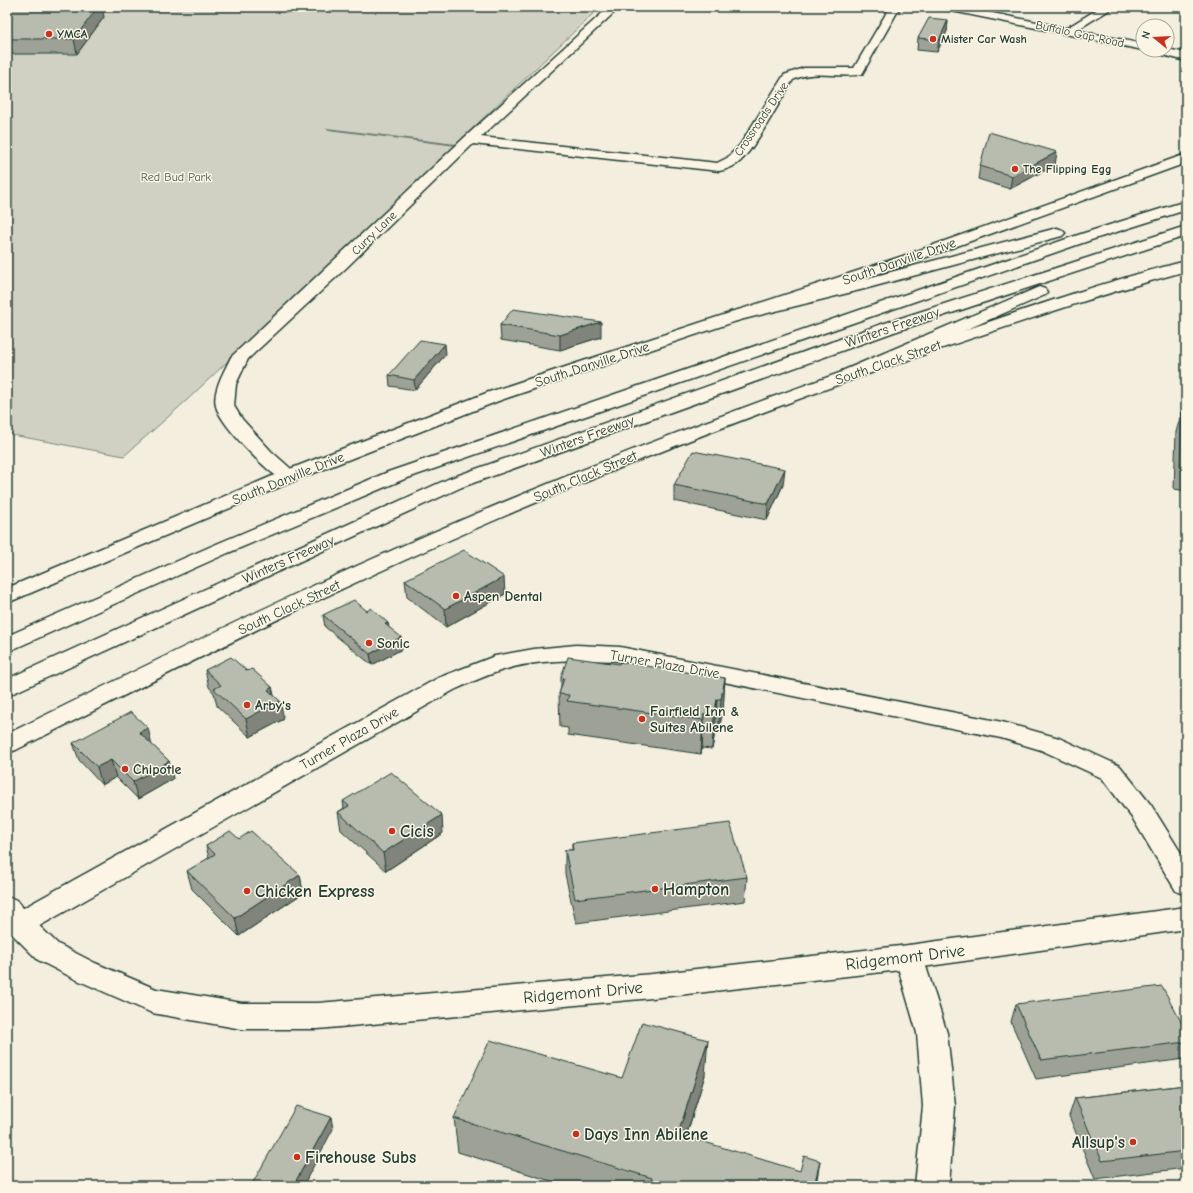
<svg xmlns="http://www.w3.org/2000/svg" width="1193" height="1193" viewBox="0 0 1193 1193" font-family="'Comic Neue',sans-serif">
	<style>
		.green { fill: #d0d1c2; stroke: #78877b }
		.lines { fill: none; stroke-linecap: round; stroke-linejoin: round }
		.stream { fill: #6c7d72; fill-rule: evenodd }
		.street-casing { stroke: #1f3d34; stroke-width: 3 }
		.secondary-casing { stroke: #1f3d34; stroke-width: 3 }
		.highway-casing { stroke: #1f3d34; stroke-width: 3 }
		.street { fill: #fcf5e5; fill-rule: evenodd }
		.secondary { fill: #fcf5e5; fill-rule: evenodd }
		.highway { fill: #fcf5e5; fill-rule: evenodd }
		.wall { fill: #9ea296; stroke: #1f3d34 }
		.shaded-wall { fill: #81847a; stroke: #1f3d34 }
		.building { fill: #b8bcae; stroke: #1f3d34 }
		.poi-dot { fill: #c8321e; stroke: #fcf5e5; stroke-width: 1.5 }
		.labels { text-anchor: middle; stroke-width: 3; stroke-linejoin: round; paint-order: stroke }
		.far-poi-label { font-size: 12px; font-weight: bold; fill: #1f3d34; stroke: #fcf5e5; text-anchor: start }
		.far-street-label { font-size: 12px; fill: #1f3d34; stroke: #fcf5e5 }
		.far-park-label { font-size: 12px; fill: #425b50; stroke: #fcf5e5 }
		.street-label { font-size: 14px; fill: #1f3d34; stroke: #fcf5e5 }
		.poi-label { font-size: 14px; font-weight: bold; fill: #1f3d34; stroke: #fcf5e5; text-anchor: start }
		.near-poi-label { font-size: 17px; font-weight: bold; fill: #1f3d34; stroke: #fcf5e5; text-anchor: start }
		.near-street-label { font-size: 17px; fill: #1f3d34; stroke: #fcf5e5 }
	</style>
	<rect width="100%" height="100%" fill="#f3eede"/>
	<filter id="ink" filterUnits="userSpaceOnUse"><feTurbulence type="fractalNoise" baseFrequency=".025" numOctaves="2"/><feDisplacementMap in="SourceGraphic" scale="8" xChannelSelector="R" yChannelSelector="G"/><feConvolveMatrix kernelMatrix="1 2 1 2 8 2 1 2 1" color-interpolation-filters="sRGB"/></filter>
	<g filter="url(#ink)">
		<path class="green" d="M 7,7 L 587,7 L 597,10 L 186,401 L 124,456 L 7,434 Z"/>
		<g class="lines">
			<path class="stream" d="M 327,128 L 456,144 L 458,145 L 456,146 L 328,130 L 326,129 Z"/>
			<defs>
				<g id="street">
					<path d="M 609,7 L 620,7 L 481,137 L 717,163 L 727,158 L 740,145 L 784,75 L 804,68 L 854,68 L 890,7 L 900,7 L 862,74 C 839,79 814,69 793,80 C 780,100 754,152 737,164 C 732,167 725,170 719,171 L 473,144 L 346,268 L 248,359 L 236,384 L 234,406 L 242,419 L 271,451 L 299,476 L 296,480 C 291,481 286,482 281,479 C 265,470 220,424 216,406 C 212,391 225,370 231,357 L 465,137 Z"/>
					<path d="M 1101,7 L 1114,7 L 1072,33 L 1068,34 L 1062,31 Z"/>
					<path d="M 576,645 L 620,647 L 1002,722 L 1059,738 L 1120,766 L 1151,805 L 1186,861 L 1186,895 L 1176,891 L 1133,819 L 1102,778 L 1041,750 L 1001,738 L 620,661 C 580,660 538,658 500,671 C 485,676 469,683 454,690 L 29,932 L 19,935 L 9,932 L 7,920 L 9,916 L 438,678 L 495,656 L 534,649 Z"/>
					<path d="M 909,945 L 919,949 L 923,957 L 947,1033 L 955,1106 L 949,1186 L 915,1186 L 923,1106 L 917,1033 L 895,957 L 899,949 Z"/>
				</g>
				<g id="secondary">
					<path d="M 942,7 L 963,7 L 1143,44 L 1143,50 L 1145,50 L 1143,50 L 947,10 Z"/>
					<path d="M 1167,49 L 1186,53 L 1186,61 L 1151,52 L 1149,50 Z"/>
					<path d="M 1186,154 L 1186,163 L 913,262 L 501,400 L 296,480 L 7,603 L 7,588 L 282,472 L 489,392 L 903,256 Z"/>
					<path d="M 1186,261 L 1186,271 C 1098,295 1012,325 925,354 C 737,419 551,492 370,576 C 250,631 134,691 16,750 L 7,753 L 7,734 C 124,677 240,618 359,565 C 541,483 728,410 918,346 C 1006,316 1095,284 1186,261 Z"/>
					<path d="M 7,897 L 17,900 L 29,916 L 58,944 L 95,963 L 156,989 L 242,1003 L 318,1003 L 652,974 L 909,945 L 1186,907 L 1186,929 L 909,969 L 652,998 L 318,1029 L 242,1029 L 152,1013 L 75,979 L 38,960 L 7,929 Z"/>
				</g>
				<g id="highway">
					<path d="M 1186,201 L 1186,210 L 1091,240 L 402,480 L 228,553 L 7,652 L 7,636 L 214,545 L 388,472 L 1081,234 Z"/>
					<path d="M 1186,226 L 1186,236 L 894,332 L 462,487 L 7,696 L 7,679 L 448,479 L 882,324 Z"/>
					<path d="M 1057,228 L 1062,230 L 1065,233 L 1062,236 L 864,289 L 736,321 L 730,320 L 728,316 L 730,312 L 853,282 Z"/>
					<path d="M 1039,287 L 1045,289 L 1047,292 L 1045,295 L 854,379 L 848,380 L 842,379 L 839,375 L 842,371 Z"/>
				</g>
			</defs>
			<use href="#street" class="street-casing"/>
			<use href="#secondary" class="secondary-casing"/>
			<use href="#highway" class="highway-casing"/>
			<use href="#street" class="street"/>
			<use href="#secondary" class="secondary"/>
			<use href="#highway" class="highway"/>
		</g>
		<g class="wall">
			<path d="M 7,14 L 104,17 L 77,54 L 7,54 Z"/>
			<path d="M 948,20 L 947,31 L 937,52 L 917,50 L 918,38 Z"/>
			<path d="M 1055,165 L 1010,189 L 978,179 L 980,166 Z"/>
			<path d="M 500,325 L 601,337 L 560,350 L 501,340 Z"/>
			<path d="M 446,354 L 415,390 L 390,386 L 389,375 Z"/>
			<path d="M 1182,411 L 1186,411 L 1186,491 L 1174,489 L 1176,432 Z"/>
			<path d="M 674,485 L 783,485 L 767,520 L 674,501 Z"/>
			<path d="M 405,580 L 505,594 L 446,627 L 407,597 Z"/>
			<path d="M 367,611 L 388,623 L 389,628 L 402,649 L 372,665 L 325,627 L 323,615 Z"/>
			<path d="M 619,664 L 725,678 L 723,711 L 718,733 L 715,732 L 712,749 L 702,748 L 701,754 L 568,735 L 568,728 L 560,727 L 559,694 L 561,687 L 561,677 Z"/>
			<path d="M 205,670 L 247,671 L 272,687 L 274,695 L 284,719 L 250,737 L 217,706 L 214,693 L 209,687 Z"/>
			<path d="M 73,743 L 152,745 L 169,761 L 173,779 L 138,799 L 116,777 L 102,785 L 79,760 Z"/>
			<path d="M 343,801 L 443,833 L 386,871 L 341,830 L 338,812 L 344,808 Z"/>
			<path d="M 239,839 L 300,875 L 303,893 L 239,936 L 192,889 L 187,871 L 209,858 L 206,846 Z"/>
			<path d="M 572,843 L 747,877 L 745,901 L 576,923 L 565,874 L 565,850 L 572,850 Z"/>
			<path d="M 1016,1004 L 1186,1031 L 1186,1054 L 1184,1059 L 1036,1079 L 1011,1022 Z"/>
			<path d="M 705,1075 L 686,1137 L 816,1186 L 567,1186 L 458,1152 L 454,1118 L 622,1078 Z"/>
			<path d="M 1186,1085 L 1186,1168 L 1095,1179 L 1069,1116 L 1075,1098 Z"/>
		</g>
		<g class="shaded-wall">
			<path d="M 93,7 L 102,7 L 104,17 L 77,54 L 74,39 Z"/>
			<path d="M 948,20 L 947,31 L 937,52 L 939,40 Z"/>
			<path d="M 1057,152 L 1055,165 L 1010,189 L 1012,176 Z"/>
			<path d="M 601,322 L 601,337 L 560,350 L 560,335 Z"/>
			<path d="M 445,344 L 446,354 L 415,390 L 414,380 Z"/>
			<path d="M 785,469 L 783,485 L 767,520 L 768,504 Z"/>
			<path d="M 504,577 L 505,594 L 446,627 L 445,609 Z"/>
			<path d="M 388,623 L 390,634 L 385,624 Z"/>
			<path d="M 401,637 L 402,649 L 372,665 L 370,654 Z"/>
			<path d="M 725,678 L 723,711 L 718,733 L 721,699 Z"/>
			<path d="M 272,687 L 275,704 L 280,701 L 284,719 L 250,737 L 246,719 L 268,690 Z"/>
			<path d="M 717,699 L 715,732 L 712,749 L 714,716 Z"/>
			<path d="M 704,714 L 702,748 L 701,754 L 703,720 Z"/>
			<path d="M 148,728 L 152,746 L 139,732 Z"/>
			<path d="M 111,760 L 116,777 L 102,785 L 97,767 Z"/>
			<path d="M 169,761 L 173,779 L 138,799 L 133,782 Z"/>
			<path d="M 442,815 L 443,833 L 386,871 L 383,853 Z"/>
			<path d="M 300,875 L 303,893 L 239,936 L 235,918 Z"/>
			<path d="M 708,1040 L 705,1075 L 676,1168 L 678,1134 Z"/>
			<path d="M 331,1117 L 333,1129 L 303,1186 L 293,1186 Z"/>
			<path d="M 820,1161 L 816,1186 L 814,1186 Z"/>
		</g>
		<g class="building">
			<path d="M 14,7 L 98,7 L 74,39 L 7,39 L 7,14 Z"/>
			<path d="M 929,18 L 948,20 L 939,40 L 918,38 Z"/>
			<path d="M 989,132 L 1057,152 L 1012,176 L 980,166 Z"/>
			<path d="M 513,309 L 601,322 L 560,335 L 500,325 Z"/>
			<path d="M 420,340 L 445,344 L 414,380 L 389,375 Z"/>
			<path d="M 1182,411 L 1186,411 L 1186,468 L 1180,467 Z"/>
			<path d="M 693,451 L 785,469 L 768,504 L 674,485 Z"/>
			<path d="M 464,550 L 504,577 L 445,609 L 405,580 Z"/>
			<path d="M 354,600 L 367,611 L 371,608 L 388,623 L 385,624 L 401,637 L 370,654 L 323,615 Z"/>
			<path d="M 231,657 L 247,671 L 252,669 L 272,687 L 268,690 L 280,701 L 246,719 L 214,689 L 221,685 L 205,670 Z"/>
			<path d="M 568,657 L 619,664 L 620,662 L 725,678 L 721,699 L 717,699 L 714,716 L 704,714 L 703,720 L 567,701 L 569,695 L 559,694 L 564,678 L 561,677 Z"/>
			<path d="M 131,712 L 148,728 L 139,732 L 169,761 L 133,782 L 111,760 L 97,767 L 73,743 Z"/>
			<path d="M 391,772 L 442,815 L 383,853 L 338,812 L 349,806 L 343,801 Z"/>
			<path d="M 730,823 L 747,877 L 575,899 L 565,850 L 573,850 L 572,843 Z"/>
			<path d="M 230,831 L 239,839 L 251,831 L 300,875 L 235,918 L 187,871 L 215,854 L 206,846 Z"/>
			<path d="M 1162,986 L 1186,1031 L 1186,1042 L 1041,1060 L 1016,1004 Z"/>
			<path d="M 642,1022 L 708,1040 L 678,1134 L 800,1171 L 804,1156 L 820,1161 L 814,1186 L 650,1186 L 652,1178 L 454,1118 L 490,1040 L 622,1078 Z"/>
			<path d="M 1186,1085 L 1186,1151 L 1102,1161 L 1075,1098 Z"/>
			<path d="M 296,1106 L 331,1117 L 293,1186 L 251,1186 Z"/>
		</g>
	</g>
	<g class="poi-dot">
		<circle cx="49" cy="34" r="4"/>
		<circle cx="933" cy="39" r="4"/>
		<circle cx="1015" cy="169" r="4"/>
		<circle cx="456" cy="596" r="4"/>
		<circle cx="369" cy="643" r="4"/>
		<circle cx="247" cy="705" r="4"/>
		<circle cx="642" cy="719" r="4"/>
		<circle cx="125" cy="769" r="4"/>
		<circle cx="392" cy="831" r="4"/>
		<circle cx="655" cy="889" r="4"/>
		<circle cx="247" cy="891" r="4"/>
		<circle cx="576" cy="1134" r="4"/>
		<circle cx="1133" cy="1142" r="4"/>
		<circle cx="297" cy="1157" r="4"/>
	</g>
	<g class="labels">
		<g class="far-poi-label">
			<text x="57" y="38">YMCA</text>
			<text x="941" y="43">Mister Car Wash</text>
			<text x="1023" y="173">The Flipping Egg</text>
		</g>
		<g class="far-street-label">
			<text transform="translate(1080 34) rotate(12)" y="4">Buffalo Gap Road</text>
			<text transform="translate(761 119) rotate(-56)" y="4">Crossroads Drive</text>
			<text transform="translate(374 233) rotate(-44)" y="4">Curry Lane</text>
		</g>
		<g class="far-park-label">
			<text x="176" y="181">Red Bud Park</text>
		</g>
		<g class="street-label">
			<text transform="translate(899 261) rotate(-19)" y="5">South Danville Drive</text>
			<text transform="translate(892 327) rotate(-19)" y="5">Winters Freeway</text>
			<text transform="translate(888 362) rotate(-19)" y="5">South Clack Street</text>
			<text transform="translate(592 364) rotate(-18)" y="5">South Danville Drive</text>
			<text transform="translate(587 436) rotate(-20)" y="5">Winters Freeway</text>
			<text transform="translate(585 476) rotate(-23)" y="5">South Clack Street</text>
			<text transform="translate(288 478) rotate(-22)" y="5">South Danville Drive</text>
			<text transform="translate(288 559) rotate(-24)" y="5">Winters Freeway</text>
			<text transform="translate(289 607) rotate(-25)" y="5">South Clack Street</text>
			<text transform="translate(665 664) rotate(10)" y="5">Turner Plaza Drive</text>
			<text transform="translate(349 738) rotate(-30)" y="5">Turner Plaza Drive</text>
		</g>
		<g class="poi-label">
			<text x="464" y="601">Aspen Dental</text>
			<text x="377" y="648">Sonic</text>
			<text x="255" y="710">Arby's</text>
			<text x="650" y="716">Fairfield Inn &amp;<tspan x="650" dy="16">Suites Abilene</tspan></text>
			<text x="133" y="774">Chipotle</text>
		</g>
		<g class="near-poi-label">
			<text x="400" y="837">Cicis</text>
			<text x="663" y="895">Hampton</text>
			<text x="255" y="897">Chicken Express</text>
			<text x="584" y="1140">Days Inn Abilene</text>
			<text x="1125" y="1148" text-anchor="end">Allsup's</text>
			<text x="305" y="1163">Firehouse Subs</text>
		</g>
		<g class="near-street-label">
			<text transform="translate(905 957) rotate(-7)" y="6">Ridgemont Drive</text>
			<text transform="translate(583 992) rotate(-5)" y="6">Ridgemont Drive</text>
		</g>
	</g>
	<rect width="1193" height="1193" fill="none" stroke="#fcf5e5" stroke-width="24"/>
	<rect x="12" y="12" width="1169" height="1169" fill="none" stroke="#1f3d34" stroke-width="1.5" filter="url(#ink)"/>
	<g transform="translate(1155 38) rotate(288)"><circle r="19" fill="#fcf5e5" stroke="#a4ab9e"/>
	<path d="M0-3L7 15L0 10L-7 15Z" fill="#c8321e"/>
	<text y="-6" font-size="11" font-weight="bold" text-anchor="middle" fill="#1f3d34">N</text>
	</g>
</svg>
